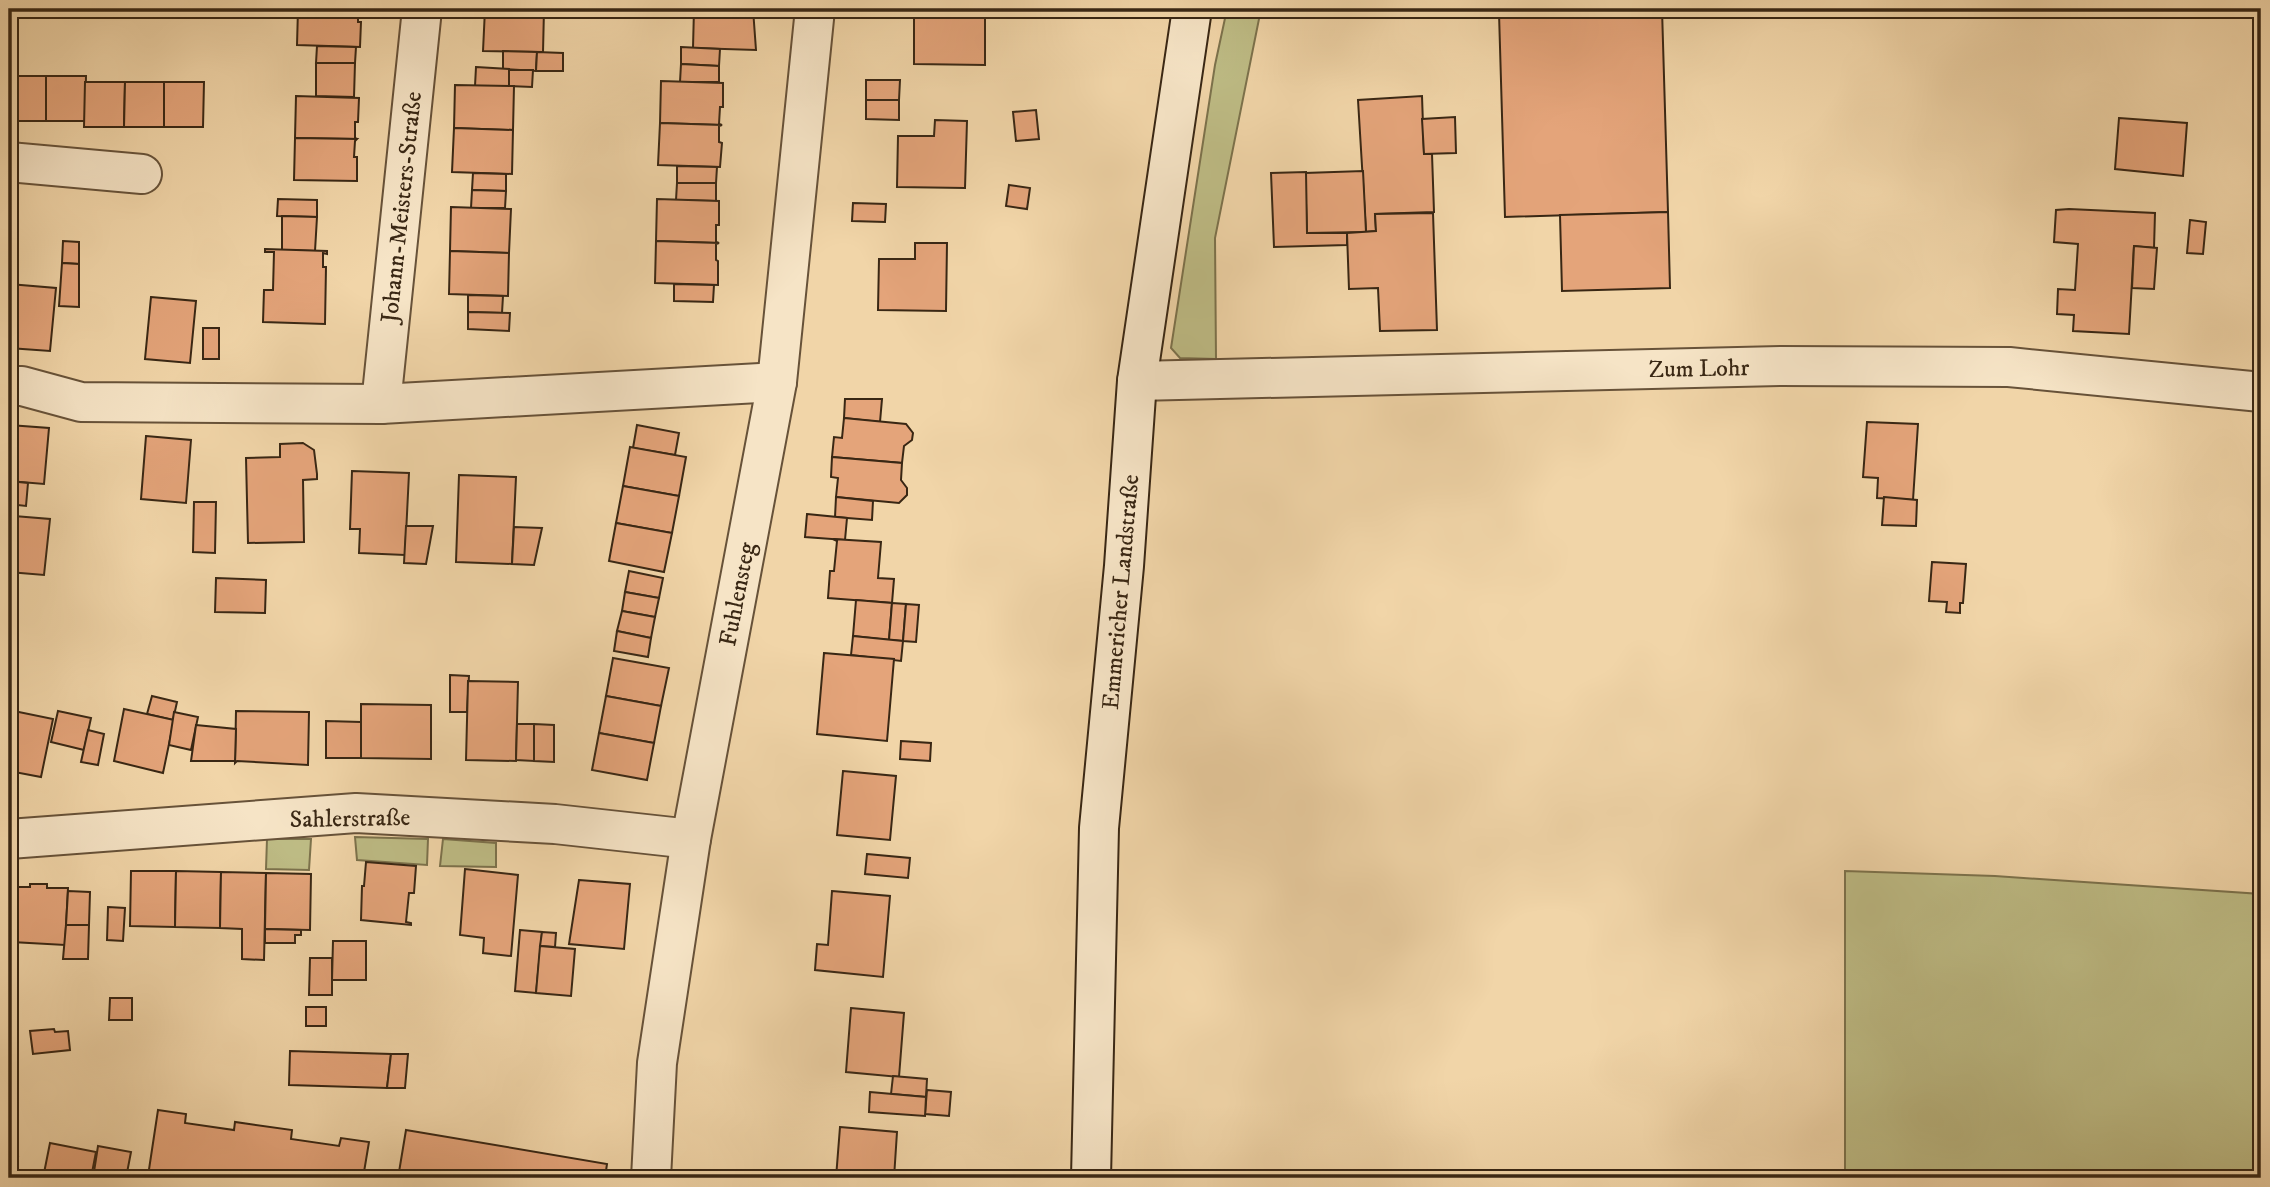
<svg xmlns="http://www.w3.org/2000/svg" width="2270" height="1187" viewBox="0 0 2270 1187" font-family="'IM FELL DW Pica',serif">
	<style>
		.green { fill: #bebc85; stroke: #7c724c; stroke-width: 2 }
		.building { fill: #e4a47a; stroke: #392714; stroke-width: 2 }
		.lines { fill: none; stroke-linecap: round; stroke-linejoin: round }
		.street-casing { stroke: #675239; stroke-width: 42 }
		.secondary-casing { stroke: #392714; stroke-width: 42 }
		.street { stroke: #f6e4c6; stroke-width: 38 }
		.secondary { stroke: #f6e4c6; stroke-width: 38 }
		.labels { text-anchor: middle; stroke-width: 7; stroke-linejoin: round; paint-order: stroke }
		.street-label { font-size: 24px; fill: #392714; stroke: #f6e4c6 }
	</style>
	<rect width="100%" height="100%" fill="#f1d5a8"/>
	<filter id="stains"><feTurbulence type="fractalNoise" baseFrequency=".00286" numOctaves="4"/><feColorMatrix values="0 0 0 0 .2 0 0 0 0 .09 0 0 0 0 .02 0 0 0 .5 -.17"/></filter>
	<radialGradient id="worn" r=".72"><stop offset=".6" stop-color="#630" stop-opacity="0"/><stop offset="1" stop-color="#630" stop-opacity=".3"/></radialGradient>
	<g class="green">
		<path d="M 1227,9 L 1261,9 L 1215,238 L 1216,359 L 1180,358 L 1171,348 L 1215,65 Z"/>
		<path d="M 355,837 L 428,839 L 427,865 L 357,860 Z"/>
		<path d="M 267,839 L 311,839 L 309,870 L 266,869 Z"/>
		<path d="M 443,839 L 496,843 L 496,867 L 440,866 Z"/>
		<path d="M 1845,871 L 1995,876 L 2261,894 L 2261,1178 L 1845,1178 Z"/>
	</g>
	<g class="building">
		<path d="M 298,9 L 358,9 L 358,22 L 361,22 L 360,47 L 297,45 Z"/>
		<path d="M 485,9 L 544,9 L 543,52 L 483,51 Z"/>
		<path d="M 694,9 L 753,9 L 756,50 L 693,48 Z"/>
		<path d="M 914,9 L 985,9 L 985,65 L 914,64 Z"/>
		<path d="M 1389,9 L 1662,9 L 1668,212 L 1505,217 L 1499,13 L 1390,16 Z"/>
		<path d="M 317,46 L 356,47 L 355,63 L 316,63 Z"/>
		<path d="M 681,47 L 720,49 L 719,66 L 681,64 Z"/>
		<path d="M 503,51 L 537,52 L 536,71 L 503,69 Z"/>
		<path d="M 537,52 L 563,53 L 563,71 L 536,71 Z"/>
		<path d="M 316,63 L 355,63 L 354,97 L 316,96 Z"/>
		<path d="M 681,64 L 719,66 L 719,82 L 680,82 Z"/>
		<path d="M 476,67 L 509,69 L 509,86 L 475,86 Z"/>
		<path d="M 509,70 L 533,70 L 532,87 L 509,86 Z"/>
		<rect x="9" y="76" width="37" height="45"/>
		<path d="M 46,76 L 86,76 L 85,121 L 46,121 Z"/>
		<path d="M 866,80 L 900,80 L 899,100 L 866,100 Z"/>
		<path d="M 661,81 L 723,83 L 723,107 L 720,107 L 719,124 L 722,125 L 660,123 Z"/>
		<path d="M 85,82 L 125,82 L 124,127 L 84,127 Z"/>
		<path d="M 125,82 L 164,82 L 164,127 L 124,127 Z"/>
		<path d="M 164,82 L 204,82 L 203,127 L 164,127 Z"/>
		<path d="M 455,85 L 514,86 L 513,130 L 454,128 Z"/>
		<path d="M 296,96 L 359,98 L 358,122 L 355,122 L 355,138 L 357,139 L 295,138 Z"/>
		<path d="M 1422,96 L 1424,154 L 1432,154 L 1434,212 L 1375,214 L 1376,231 L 1366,232 L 1358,100 Z"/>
		<path d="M 866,100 L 899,100 L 899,120 L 866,119 Z"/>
		<path d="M 1036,110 L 1039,139 L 1016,141 L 1013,112 Z"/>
		<path d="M 1455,117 L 1456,153 L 1424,154 L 1422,119 Z"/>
		<path d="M 2119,118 L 2187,123 L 2183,176 L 2115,169 Z"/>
		<path d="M 935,120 L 967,121 L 965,188 L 897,187 L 898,136 L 934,136 Z"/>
		<path d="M 660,123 L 722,125 L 719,126 L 719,142 L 722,143 L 720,167 L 658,165 Z"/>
		<path d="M 454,128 L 513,130 L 512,174 L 452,172 Z"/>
		<path d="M 295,138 L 357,139 L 355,141 L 354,157 L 357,157 L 357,181 L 294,180 Z"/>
		<path d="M 677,166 L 717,167 L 716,183 L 677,183 Z"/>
		<path d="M 1363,171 L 1366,232 L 1307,233 L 1305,173 Z"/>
		<path d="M 1306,172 L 1307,233 L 1347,233 L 1347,245 L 1274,247 L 1271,173 Z"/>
		<path d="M 473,173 L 506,174 L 506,191 L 472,190 Z"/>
		<path d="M 677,183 L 716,183 L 716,201 L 676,200 Z"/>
		<path d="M 1009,185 L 1030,188 L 1027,209 L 1006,206 Z"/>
		<path d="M 472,190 L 506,191 L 505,208 L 471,208 Z"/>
		<path d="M 278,199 L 317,200 L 317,217 L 277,216 Z"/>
		<path d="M 657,199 L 719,201 L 719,225 L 716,225 L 716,242 L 719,243 L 656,241 Z"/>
		<path d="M 853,203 L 886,204 L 885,222 L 852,221 Z"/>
		<path d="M 451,207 L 511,209 L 509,253 L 450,251 Z"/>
		<path d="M 2069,209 L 2155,213 L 2154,248 L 2134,246 L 2129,334 L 2073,331 L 2074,315 L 2057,314 L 2058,289 L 2075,290 L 2078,244 L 2054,242 L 2056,210 Z"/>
		<path d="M 1668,212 L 1670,288 L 1562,291 L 1560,215 Z"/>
		<path d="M 1433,213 L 1437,330 L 1380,331 L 1378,288 L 1349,289 L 1347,233 L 1376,231 L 1375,214 Z"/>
		<path d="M 282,216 L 317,217 L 315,251 L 282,250 Z"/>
		<path d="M 2190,220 L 2206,222 L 2203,254 L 2187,253 Z"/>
		<path d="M 63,241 L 79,242 L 79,264 L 62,263 Z"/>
		<path d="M 656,241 L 719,243 L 716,244 L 716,260 L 718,261 L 718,285 L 655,283 Z"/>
		<path d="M 915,243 L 947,243 L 946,311 L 878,310 L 879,259 L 915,259 Z"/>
		<path d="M 2134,246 L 2157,248 L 2154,289 L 2132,288 Z"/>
		<path d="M 265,249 L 327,251 L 327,254 L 323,253 L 323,267 L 326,267 L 325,324 L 263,322 L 264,290 L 273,290 L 274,252 L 265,252 Z"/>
		<path d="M 450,251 L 509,253 L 508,296 L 449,294 Z"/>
		<path d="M 62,263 L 79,264 L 79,307 L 59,306 Z"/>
		<path d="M 9,284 L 56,288 L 50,351 L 9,348 Z"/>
		<path d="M 674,284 L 714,285 L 713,302 L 674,301 Z"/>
		<path d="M 468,295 L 503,296 L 502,313 L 468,312 Z"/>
		<path d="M 151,297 L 196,301 L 190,363 L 145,359 Z"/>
		<path d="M 468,312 L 510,313 L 509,331 L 468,329 Z"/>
		<rect x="203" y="328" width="16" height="31"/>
		<path d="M 845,399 L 882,399 L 880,422 L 844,418 Z"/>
		<path d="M 844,418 L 906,424 L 913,433 L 912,440 L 904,446 L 902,463 L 832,457 L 834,437 L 842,438 Z"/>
		<path d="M 1867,422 L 1918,424 L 1913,500 L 1877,498 L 1878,478 L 1863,477 Z"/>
		<path d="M 9,425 L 49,428 L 44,484 L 9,481 Z"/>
		<path d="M 637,425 L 679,433 L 675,455 L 633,448 Z"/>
		<path d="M 146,436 L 191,440 L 186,503 L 141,499 Z"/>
		<path d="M 303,443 L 314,450 L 317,474 L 317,479 L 303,480 L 304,542 L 248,543 L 246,458 L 280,457 L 280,444 Z"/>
		<path d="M 630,447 L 686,457 L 679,496 L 623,486 Z"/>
		<path d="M 832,457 L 902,463 L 901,480 L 907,488 L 907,495 L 899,503 L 836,497 L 838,478 L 831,477 Z"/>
		<path d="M 352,471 L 409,473 L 405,555 L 359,553 L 360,529 L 350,529 Z"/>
		<path d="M 459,475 L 516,477 L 512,564 L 456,562 Z"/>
		<path d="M 9,481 L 28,483 L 26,506 L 9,504 Z"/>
		<path d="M 623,486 L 679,496 L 672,533 L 616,523 Z"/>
		<path d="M 836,497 L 873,501 L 872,520 L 835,517 Z"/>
		<path d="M 1884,497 L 1917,500 L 1916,526 L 1882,525 Z"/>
		<path d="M 194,502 L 216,502 L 215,553 L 193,552 Z"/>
		<path d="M 807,514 L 847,518 L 845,540 L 805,537 Z"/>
		<path d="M 14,516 L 50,519 L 44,575 L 9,572 Z"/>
		<path d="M 616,523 L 672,533 L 664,572 L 609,561 Z"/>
		<path d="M 406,526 L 433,526 L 426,564 L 404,563 Z"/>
		<path d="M 514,527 L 542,528 L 534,565 L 512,564 Z"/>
		<path d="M 833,539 L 881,542 L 878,578 L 894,579 L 892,603 L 828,598 L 830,571 L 834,571 L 837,541 Z"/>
		<path d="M 1932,562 L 1966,564 L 1963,603 L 1960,603 L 1960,613 L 1946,612 L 1947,602 L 1929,601 Z"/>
		<path d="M 629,571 L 663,578 L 659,598 L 625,592 Z"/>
		<path d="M 216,578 L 266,580 L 265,613 L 215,612 Z"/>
		<path d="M 625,592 L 659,598 L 655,617 L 622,611 Z"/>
		<path d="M 856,600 L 892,603 L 889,640 L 853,636 Z"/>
		<path d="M 892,603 L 906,604 L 903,641 L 889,640 Z"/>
		<path d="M 906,604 L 919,605 L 916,642 L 903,641 Z"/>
		<path d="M 622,611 L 655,617 L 651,638 L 617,631 Z"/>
		<path d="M 617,631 L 651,638 L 648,657 L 614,651 Z"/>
		<path d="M 853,636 L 903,641 L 901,661 L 851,655 Z"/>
		<path d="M 824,653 L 894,659 L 887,741 L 817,734 Z"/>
		<path d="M 613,658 L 669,668 L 661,706 L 606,696 Z"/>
		<path d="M 450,675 L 469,676 L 467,712 L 450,712 Z"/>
		<path d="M 468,681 L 518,682 L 516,761 L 466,760 Z"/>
		<path d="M 152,696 L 177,702 L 173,720 L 147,714 Z"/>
		<path d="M 606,696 L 661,706 L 654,743 L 599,733 Z"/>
		<path d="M 361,704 L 431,705 L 431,759 L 361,758 Z"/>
		<path d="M 124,709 L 174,720 L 163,773 L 114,761 Z"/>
		<path d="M 9,710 L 53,719 L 41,777 L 9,771 Z"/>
		<path d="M 58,711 L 91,718 L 84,750 L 51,742 Z"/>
		<path d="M 236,711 L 309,712 L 308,765 L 237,761 L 235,763 Z"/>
		<path d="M 174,712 L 198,717 L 191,750 L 169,745 Z"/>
		<path d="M 326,721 L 361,722 L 361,758 L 326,758 Z"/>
		<path d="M 517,724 L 534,724 L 534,761 L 516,760 Z"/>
		<path d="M 534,724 L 554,725 L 554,762 L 534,761 Z"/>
		<path d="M 196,725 L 236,729 L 235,761 L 191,761 Z"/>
		<path d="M 88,730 L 104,734 L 98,765 L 81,762 Z"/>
		<path d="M 599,733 L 654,743 L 647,780 L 592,770 Z"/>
		<path d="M 901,741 L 931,743 L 930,761 L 900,759 Z"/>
		<path d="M 843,771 L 896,776 L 890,840 L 837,835 Z"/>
		<path d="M 867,854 L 910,858 L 908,878 L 865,874 Z"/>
		<path d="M 366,862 L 416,866 L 414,893 L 409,893 L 406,922 L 411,923 L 411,925 L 361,920 L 362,886 L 364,886 Z"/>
		<path d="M 465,869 L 518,875 L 511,956 L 483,953 L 484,938 L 460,935 Z"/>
		<path d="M 131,871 L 176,871 L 175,927 L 130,926 Z"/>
		<path d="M 176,871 L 221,872 L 220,928 L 175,927 Z"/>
		<path d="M 221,872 L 266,873 L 264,960 L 242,959 L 242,929 L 220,928 Z"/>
		<path d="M 266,873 L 311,874 L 310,930 L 265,929 Z"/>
		<path d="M 579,880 L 630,884 L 624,949 L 569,944 Z"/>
		<path d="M 30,884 L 47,884 L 47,888 L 68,888 L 65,945 L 12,942 L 16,887 L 30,887 Z"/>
		<path d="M 9,887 L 16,887 L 12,942 L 9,942 Z"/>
		<path d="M 68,891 L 90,892 L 89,925 L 66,925 Z"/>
		<path d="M 832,891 L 890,896 L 883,977 L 815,970 L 817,944 L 828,945 Z"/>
		<path d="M 108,907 L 125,908 L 123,941 L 107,940 Z"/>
		<path d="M 66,925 L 89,925 L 88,959 L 63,959 Z"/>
		<path d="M 265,929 L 301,930 L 301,935 L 295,935 L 295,943 L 265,943 Z"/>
		<path d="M 520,930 L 542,932 L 536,993 L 515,991 Z"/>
		<path d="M 542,932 L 556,933 L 555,947 L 540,946 Z"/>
		<path d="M 333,941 L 366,941 L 366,980 L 332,980 Z"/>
		<path d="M 540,946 L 575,949 L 571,996 L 536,993 Z"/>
		<path d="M 310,958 L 332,958 L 332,995 L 309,995 Z"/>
		<path d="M 110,998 L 132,998 L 132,1020 L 109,1020 Z"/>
		<rect x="306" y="1007" width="20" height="19"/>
		<path d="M 851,1008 L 904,1013 L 899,1077 L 846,1072 Z"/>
		<path d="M 54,1029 L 55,1032 L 68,1031 L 70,1050 L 33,1054 L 30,1031 Z"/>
		<path d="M 290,1051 L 391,1054 L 387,1088 L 289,1085 Z"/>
		<path d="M 391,1054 L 408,1054 L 405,1088 L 387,1088 Z"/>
		<path d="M 893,1076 L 927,1079 L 926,1097 L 891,1094 Z"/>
		<path d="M 927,1090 L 951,1092 L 949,1116 L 925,1114 Z"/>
		<path d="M 870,1092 L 926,1097 L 925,1116 L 869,1112 Z"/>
		<path d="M 158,1110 L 186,1114 L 185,1123 L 234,1130 L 235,1122 L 292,1130 L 291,1139 L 339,1146 L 341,1138 L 369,1142 L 363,1178 L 160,1178 L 148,1176 Z"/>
		<path d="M 840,1127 L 897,1132 L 894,1178 L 836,1178 Z"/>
		<path d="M 406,1130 L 607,1164 L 605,1178 L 398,1178 Z"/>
		<path d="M 50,1143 L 96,1152 L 91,1178 L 43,1178 Z"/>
		<path d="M 98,1146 L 131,1152 L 126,1178 L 93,1178 Z"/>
		<path d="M 9,1155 L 18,1157 L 14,1178 L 9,1178 Z"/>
	</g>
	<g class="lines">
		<defs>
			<g id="street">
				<path d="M 9,162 L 142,174"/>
				<path d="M 1137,381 L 1781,366 L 2009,367 L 2261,392"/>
				<path d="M 9,386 L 22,386 L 81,402 L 381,404 L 777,382"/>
				<path d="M 381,404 L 422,9"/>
				<path d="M 9,839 L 356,813 L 555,824 L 691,839"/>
				<path d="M 651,1178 L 657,1063 L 691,839 L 777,382 L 815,9"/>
			</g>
			<path id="secondary" d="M 1091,1178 L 1099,828 L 1124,566 L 1137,381 L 1192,9"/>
		</defs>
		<use href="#street" class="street-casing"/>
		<use href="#secondary" class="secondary-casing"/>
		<use href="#street" class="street"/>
		<use href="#secondary" class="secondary"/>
	</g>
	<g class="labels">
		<g class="street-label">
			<text transform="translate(401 207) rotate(-84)" y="8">Johann-Meisters-Straße</text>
			<text transform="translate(1699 368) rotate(-1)" y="8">Zum Lohr</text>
			<text transform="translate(1120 592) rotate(-85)" y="8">Emmericher Landstraße</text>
			<text transform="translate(737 594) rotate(-79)" y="8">Fuhlensteg</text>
			<text transform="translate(350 818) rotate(-1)" y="8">Sahlerstraße</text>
		</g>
	</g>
	<rect width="2270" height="1187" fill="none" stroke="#f1d5a8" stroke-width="35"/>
	<rect x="10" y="10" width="2249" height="1166" fill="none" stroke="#392714" stroke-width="3.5"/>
	<rect x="18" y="18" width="2235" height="1152" fill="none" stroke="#392714" stroke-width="2"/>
	<rect width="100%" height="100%" filter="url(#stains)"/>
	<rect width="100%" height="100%" fill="url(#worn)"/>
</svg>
